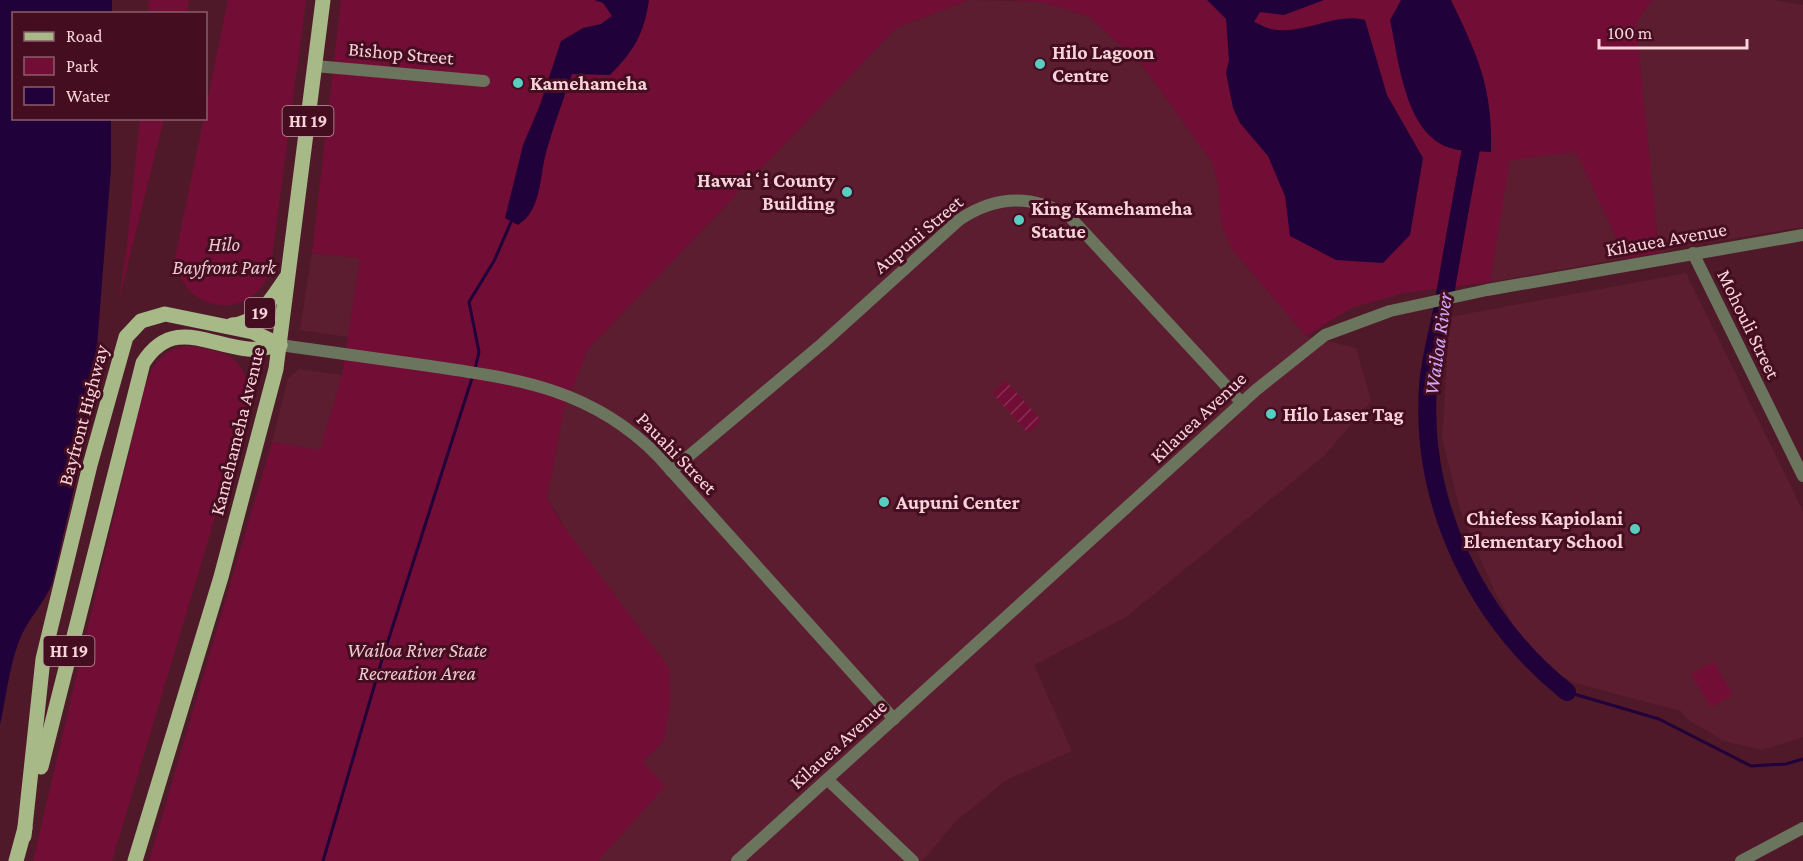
<svg xmlns="http://www.w3.org/2000/svg" width="1803" height="861" viewBox="0 0 1803 861" font-family="'Crimson Pro',serif">
	<style>
		.built { fill: #5d1d31 }
		.park { fill: #720e35 }
		.garden { fill: url(#garden-furrows) }
		.water { fill: #210139 }
		.lines { fill: none; stroke-linecap: round; stroke-linejoin: round }
		.stream { stroke: #210139; stroke-width: 3 }
		.river { stroke: #210139; stroke-width: 18 }
		.minor { stroke: #6b745c; stroke-width: 12 }
		.major { stroke: #a6b987; stroke-width: 15 }
		.poi-dot { fill: #58cec0; stroke: #440e20; stroke-width: 2 }
		.labels { text-anchor: middle; stroke-width: 6; stroke-linejoin: round; paint-order: stroke }
		.shield { fill: #440e20; stroke: #c298a2; stroke-width: 1.5 }
		.shield-label { font-size: 18px; font-weight: bold; fill: #f8d3da }
		.poi-label { font-size: 20px; font-weight: bold; fill: #f8d3da; stroke: #440e20; text-anchor: start }
		.street-label { font-size: 20px; fill: #f8d3da; stroke: #440e20 }
		.park-label { font-size: 20px; font-style: italic; fill: #ebc9d0; stroke: #440e20 }
		.water-label { font-size: 21px; font-style: italic; fill: #d1abfd; stroke: #440e20 }
	</style>
	<defs>
		<pattern id="garden-furrows" width="10" height="10" patternUnits="userSpaceOnUse" patternTransform="scale(1.5)"><rect width="10" height="10" fill="#720e35"/><path d="M-1 1l2-2M0 10L10 0M9 11l2-2" fill="none" stroke="#873052"/></pattern>
	</defs>
	<rect width="100%" height="100%" fill="#50192a"/>
	<g class="built">
		<path d="M 968,0 L 1041,2 L 1088,16 L 1142,65 L 1212,162 L 1218,184 L 1221,223 L 1231,248 L 1306,336 L 1356,348 L 1371,401 L 1324,456 L 1126,617 L 1034,665 L 1072,751 L 1006,780 L 955,822 L 922,861 L 598,861 L 623,833 L 643,762 L 560,518 L 547,498 L 564,409 L 588,349 L 896,28 Z"/>
		<path d="M 1652,0 L 1774,0 L 1803,5 L 1803,227 L 1675,248 L 1659,253 L 1636,23 Z"/>
		<path d="M 1565,152 L 1573,152 L 1579,158 L 1626,258 L 1490,282 L 1509,160 Z"/>
		<path d="M 312,253 L 360,258 L 348,337 L 300,330 Z"/>
		<path d="M 1686,273 L 1803,511 L 1803,737 L 1762,750 L 1724,741 L 1687,719 L 1681,711 L 1575,683 L 1548,669 L 1527,650 L 1495,592 L 1475,547 L 1459,507 L 1442,438 L 1450,317 Z"/>
		<path d="M 299,369 L 342,375 L 320,451 L 272,442 L 288,379 Z"/>
	</g>
	<g class="park">
		<path d="M 149,0 L 189,0 L 187,13 L 148,13 Z"/>
		<path d="M 228,0 L 306,0 L 270,272 C 249,323 182,313 175,258 Z"/>
		<path d="M 341,0 L 968,0 L 896,28 L 588,349 L 564,409 L 547,498 L 562,524 L 669,668 L 670,703 L 664,740 L 643,762 L 665,786 L 598,861 L 149,861 L 272,442 L 320,450 L 342,375 L 360,258 L 312,253 Z"/>
		<path d="M 1010,0 L 1652,0 L 1636,23 L 1659,253 L 1626,258 L 1579,158 L 1573,152 L 1510,160 L 1490,282 L 1404,293 L 1351,308 L 1306,336 L 1231,248 L 1221,223 L 1218,184 L 1212,162 L 1142,65 L 1088,16 L 1041,2 Z"/>
		<path d="M 140,119 L 164,119 L 119,299 L 127,245 Z"/>
		<path d="M 193,346 C 203,349 215,350 225,354 C 266,375 240,429 232,461 L 112,861 L 33,861 L 144,389 C 152,365 164,345 193,346 Z"/>
		<path d="M 1714,662 L 1733,695 L 1711,707 L 1691,674 Z"/>
	</g>
	<path class="garden" d="M 1006,381 L 1042,421 L 1028,433 L 992,393 Z"/>
	<g class="water">
		<path d="M 0,0 L 112,0 L 112,13 L 14,14 L 14,118 L 111,119 L 111,168 L 92,410 L 52,584 C 43,605 27,620 19,641 C 9,668 6,698 0,725 Z"/>
		<path d="M 594,0 L 649,0 C 644,34 634,51 610,75 L 572,74 C 564,99 554,124 547,149 C 539,175 543,209 518,225 L 505,218 L 523,145 L 540,105 L 561,41 L 583,28 L 601,24 L 612,16 L 603,3 Z"/>
		<path d="M 1207,0 L 1324,0 L 1284,15 L 1260,12 L 1254,22 C 1259,24 1266,28 1271,29 C 1303,36 1335,12 1365,20 L 1387,95 L 1423,158 L 1410,235 L 1383,263 L 1336,260 L 1290,236 L 1285,196 L 1268,156 L 1240,123 L 1233,108 L 1226,73 L 1229,60 L 1226,19 Z"/>
		<path d="M 1401,0 L 1451,0 C 1478,56 1493,88 1491,152 C 1479,151 1466,152 1454,149 C 1405,138 1399,60 1390,20 Z"/>
	</g>
	<g class="lines">
		<g class="stream">
			<path d="M 475,369 L 479,352 L 469,302 L 494,261 L 512,220"/>
			<path d="M 1567,692 L 1659,719 L 1751,766 L 1786,764 L 1803,759"/>
			<path d="M 323,861 L 381,663 L 473,375"/>
		</g>
		<path class="river" d="M 1468,126 L 1471,149 C 1461,201 1452,254 1443,306 C 1438,332 1430,359 1428,386 C 1420,504 1476,619 1567,692"/>
		<g class="minor">
			<path d="M 315,66 L 484,81"/>
			<path d="M 1693,253 L 1803,476"/>
			<path d="M 280,345 C 330,352 380,359 430,366 C 519,379 592,389 658,456 L 894,719"/>
			<path d="M 671,471 L 823,343 L 959,220 C 996,195 1032,194 1070,217 L 1242,403"/>
			<path d="M 828,780 L 913,861"/>
			<path d="M 737,861 L 1256,390 L 1325,335 L 1390,311 L 1487,290 L 1803,235"/>
			<path d="M 1741,861 L 1803,828"/>
		</g>
		<g class="major">
			<path d="M 232,325 C 259,323 272,298 286,278"/>
			<path d="M 41,767 L 143,363 C 172,317 207,345 248,349 C 259,350 269,347 280,345"/>
			<path d="M 24,836 L 43,659 L 90,465 L 126,337 L 141,321 L 165,314 L 253,332 L 280,345"/>
			<path d="M 16,861 L 25,828"/>
			<path d="M 135,861 L 221,577 L 276,369 L 323,0"/>
		</g>
	</g>
	<g class="poi-dot">
		<circle cx="1040" cy="64" r="6"/>
		<circle cx="518" cy="83" r="6"/>
		<circle cx="847" cy="192" r="6"/>
		<circle cx="1019" cy="220" r="6"/>
		<circle cx="1271" cy="414" r="6"/>
		<circle cx="884" cy="502" r="6"/>
		<circle cx="1635" cy="529" r="6"/>
	</g>
	<g class="labels">
		<g class="shield">
			<rect x="282.5" y="106" width="51" height="30" rx="4.5"/>
			<rect x="245" y="298" width="30" height="30" rx="4.5"/>
			<rect x="43.5" y="636" width="51" height="30" rx="4.5"/>
		</g>
		<g class="shield-label">
			<text x="308" y="127">HI 19</text>
			<text x="260" y="319">19</text>
			<text x="69" y="657">HI 19</text>
		</g>
		<g class="poi-label">
			<text x="1052" y="59">Hilo Lagoon<tspan x="1052" dy="23">Centre</tspan></text>
			<text x="530" y="90">Kamehameha</text>
			<text x="835" y="187" text-anchor="end">Hawaiʻi County<tspan x="835" dy="23">Building</tspan></text>
			<text x="1031" y="215">King Kamehameha<tspan x="1031" dy="23">Statue</tspan></text>
			<text x="1283" y="421">Hilo Laser Tag</text>
			<text x="896" y="509">Aupuni Center</text>
			<text x="1623" y="525" text-anchor="end">Chiefess Kapiolani<tspan x="1623" dy="23">Elementary School</tspan></text>
		</g>
		<g class="street-label">
			<text transform="translate(401 53) rotate(5)" y="7">Bishop Street</text>
			<text transform="translate(918 234) rotate(-40)" y="7">Aupuni Street</text>
			<text transform="translate(1666 239) rotate(-10)" y="7">Kilauea Avenue</text>
			<text transform="translate(1749 324) rotate(64)" y="7">Mohouli Street</text>
			<text transform="translate(83 415) rotate(-75)" y="7">Bayfront Highway</text>
			<text transform="translate(1198 417) rotate(-43)" y="7">Kilauea Avenue</text>
			<text transform="translate(237 431) rotate(-76)" y="7">Kamehameha Avenue</text>
			<text transform="translate(677 453) rotate(46)" y="7">Pauahi Street</text>
			<text transform="translate(838 744) rotate(-42)" y="7">Kilauea Avenue</text>
		</g>
		<g class="park-label">
			<text x="224" y="251">Hilo<tspan x="224" dy="23">Bayfront Park</tspan></text>
			<text x="417" y="657">Wailoa River State<tspan x="417" dy="23">Recreation Area</tspan></text>
		</g>
		<g class="water-label">
			<text transform="translate(1438 344) rotate(-82)" y="7">Wailoa River</text>
		</g>
	</g>
	<rect x="12" y="12" width="195" height="108" fill="#440e20" stroke="#8c5d6a" stroke-width="1.5"/>
	<rect x="24" y="32" width="30" height="9" fill="#a6b987" stroke="#8c5d6a" stroke-width="1.5"/>
	<text x="66" y="42" font-size="18" fill="#f8d3da">Road</text>
	<rect x="24" y="57" width="30" height="18" fill="#720e35" stroke="#8c5d6a" stroke-width="1.5"/>
	<text x="66" y="72" font-size="18" fill="#f8d3da">Park</text>
	<rect x="24" y="87" width="30" height="18" fill="#210139" stroke="#8c5d6a" stroke-width="1.5"/>
	<text x="66" y="102" font-size="18" fill="#f8d3da">Water</text>
	<path d="M1599 39v9h148v-9" fill="none" stroke="#f8d3da" stroke-width="3"/>
	<text x="1608" y="39" font-size="18" fill="#f8d3da" stroke="#440e20" stroke-width="4.5" paint-order="stroke">100 m</text>
</svg>
